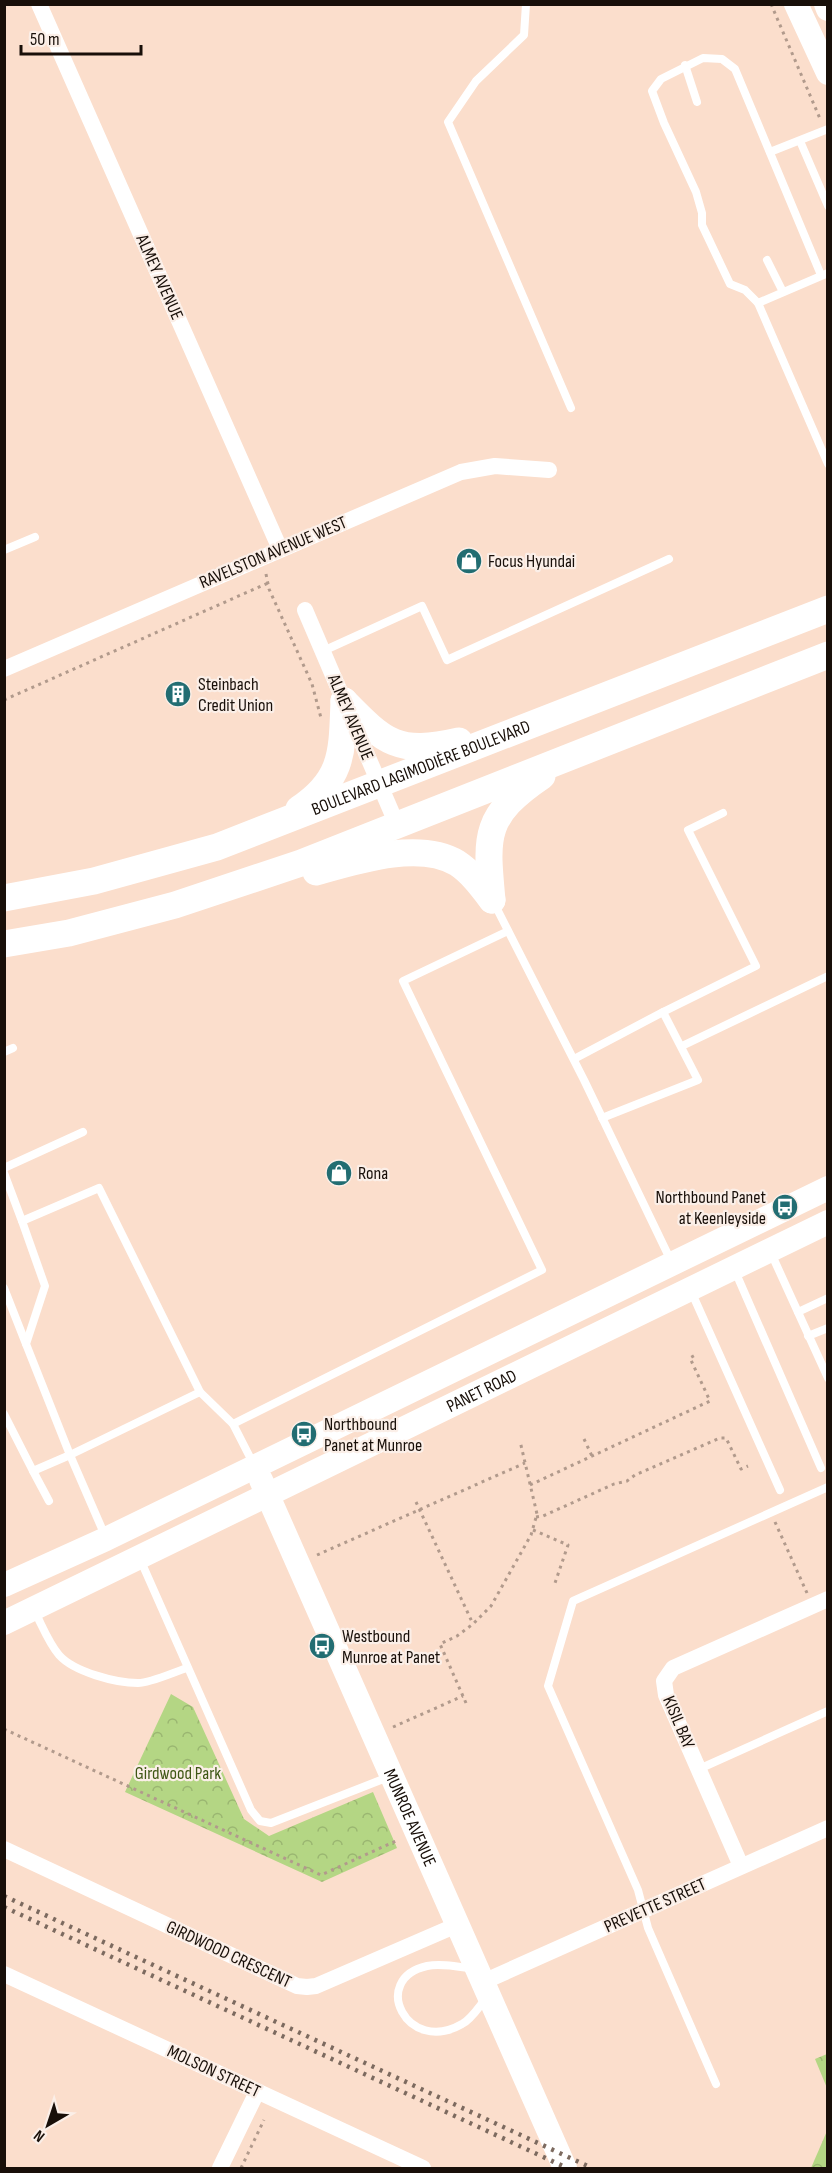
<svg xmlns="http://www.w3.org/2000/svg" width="832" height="2173" viewBox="0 0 832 2173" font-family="'Sofia Sans Condensed',sans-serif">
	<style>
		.park { fill: url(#park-crowns) }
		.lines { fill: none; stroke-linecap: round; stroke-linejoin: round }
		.path { stroke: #b19a8c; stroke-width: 3; stroke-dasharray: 3 4.5; stroke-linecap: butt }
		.lane { stroke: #fff; stroke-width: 8 }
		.street { stroke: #fff; stroke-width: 16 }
		.secondary { stroke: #fff; stroke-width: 24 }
		.primary { stroke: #fff; stroke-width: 27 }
		.rail { stroke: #7c6a5f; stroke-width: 4.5; stroke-dasharray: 3 6; stroke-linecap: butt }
		.labels { text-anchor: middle; stroke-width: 4.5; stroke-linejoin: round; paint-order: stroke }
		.street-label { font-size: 18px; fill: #180f09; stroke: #fbefe8 }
		.poi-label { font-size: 18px; fill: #180f09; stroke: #fbefe8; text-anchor: start }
		.park-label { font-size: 18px; fill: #3f5715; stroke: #fbefe8 }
	</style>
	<defs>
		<pattern id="park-crowns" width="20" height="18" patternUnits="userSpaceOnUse" patternTransform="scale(1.5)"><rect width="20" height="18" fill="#b4d684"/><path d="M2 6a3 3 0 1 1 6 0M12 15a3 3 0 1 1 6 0" fill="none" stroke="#9ab671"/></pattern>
	</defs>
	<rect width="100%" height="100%" fill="#fbdecc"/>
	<g class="park">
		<path d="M 171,1694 L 193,1707 L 244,1819 L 269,1836 L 373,1792 L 397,1848 L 322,1882 L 125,1792 Z"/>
		<path d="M 827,2054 L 827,2088 L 815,2059 Z"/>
		<path d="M 827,2131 L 827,2168 L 811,2168 Z"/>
	</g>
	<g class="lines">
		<g class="path">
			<path d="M 771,4 L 821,121"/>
			<path d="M 266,574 L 269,589 L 312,684 L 321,718"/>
			<path d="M 4,700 L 268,583"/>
			<path d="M 584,1439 L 592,1456"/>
			<path d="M 530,1485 L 710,1401 L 690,1358 L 697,1354"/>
			<path d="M 416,1502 L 473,1624"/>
			<path d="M 536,1517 L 543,1516 L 614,1484 L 627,1481 L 635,1475 L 720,1438 L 726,1438 L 741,1469 L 748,1466"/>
			<path d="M 775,1522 L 807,1593"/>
			<path d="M 533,1530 L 568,1545 L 555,1583"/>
			<path d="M 317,1555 L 525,1463"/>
			<path d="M 466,1703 L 440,1644 L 457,1636 L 473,1624 L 491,1606 L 531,1535 L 537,1514 L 520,1441"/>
			<path d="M 393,1727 L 463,1696"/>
			<path d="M 4,1729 L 321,1875 L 398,1840"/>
			<path d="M 241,2168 L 264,2120"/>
		</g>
		<g class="lane">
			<path d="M 526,4 L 524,35 L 476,81 L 448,122 L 571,408"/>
			<path d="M 685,65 L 697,102"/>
			<path d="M 800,141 L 828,206"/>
			<path d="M 770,152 L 828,129"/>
			<path d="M 767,260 L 783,292"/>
			<path d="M 828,273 L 758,303 L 828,464"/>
			<path d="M 758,303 L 745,290 L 730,284 L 702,225 L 702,213 L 696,192 L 664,123 L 652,91 L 661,79 L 703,58 L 722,59 L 735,69 L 821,275"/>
			<path d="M 4,550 L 35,537"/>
			<path d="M 323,651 L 422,606 L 447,660 L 669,559"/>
			<path d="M 494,903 L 584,1080 L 672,1263"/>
			<path d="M 663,1012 L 756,966 L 688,830 L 723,813"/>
			<path d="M 682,1046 L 828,976"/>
			<path d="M 4,1052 L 13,1048"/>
			<path d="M 574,1059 L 663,1012 L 698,1080 L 602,1118"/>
			<path d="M 4,1168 L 83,1132"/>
			<path d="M 4,1173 L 22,1221"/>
			<path d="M 771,1253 L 828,1378"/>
			<path d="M 735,1271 L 821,1468"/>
			<path d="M 4,1288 L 26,1344"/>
			<path d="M 691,1291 L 780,1490"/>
			<path d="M 798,1312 L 828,1298"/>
			<path d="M 808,1336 L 828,1328"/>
			<path d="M 4,1414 L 33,1471"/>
			<path d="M 254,1465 L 233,1424 L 542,1270 L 403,981 L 508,931"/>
			<path d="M 49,1501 L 33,1471 L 70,1455 L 26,1344 L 45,1286 L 22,1221 L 99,1188 L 200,1392"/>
			<path d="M 106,1538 L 70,1455 L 200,1392 L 233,1424"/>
			<path d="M 140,1559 L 251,1810 L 260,1821 L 271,1823 L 391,1776"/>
			<path d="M 34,1610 C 42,1625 48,1642 59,1655 C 74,1672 116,1683 138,1683 C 151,1683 174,1672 187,1668"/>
			<path d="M 699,1769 L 828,1711"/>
			<path d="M 474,1969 C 459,1967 442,1963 427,1966 C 369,1979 407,2056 462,2024 C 472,2019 480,2005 487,1997"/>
			<path d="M 716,2084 L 648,1928 L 638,1890 L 548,1686 L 573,1601 L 828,1487"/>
		</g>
		<g class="street">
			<path d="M 39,4 L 280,549"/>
			<path d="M 305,610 L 397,825"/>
			<path d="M 4,669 L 461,472 L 495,466 L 549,470"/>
			<path d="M 4,1849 L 297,1986 L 307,1987 L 316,1986 L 457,1925"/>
			<path d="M 741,1866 L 666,1695 L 664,1681 L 673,1668 L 828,1599"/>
			<path d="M 4,1974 L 423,2168"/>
			<path d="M 483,1982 L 828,1828"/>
			<path d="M 220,2168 L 257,2092"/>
		</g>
		<g class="secondary">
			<path d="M 796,4 L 828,73"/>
			<path d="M 826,4 L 828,9"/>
			<path id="s1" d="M 261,1480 L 565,2168"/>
			<path d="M 4,1585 L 106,1539 L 828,1188"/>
			<path id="s2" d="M 4,1623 L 828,1222"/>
		</g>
		<g class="primary">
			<path d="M 344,701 C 385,743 398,755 459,741"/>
			<path d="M 299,809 C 344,779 342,751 344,701"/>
			<path d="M 316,872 C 355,861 419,840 457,863 C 471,872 482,887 492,900"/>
			<path id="s3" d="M 4,898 L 94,881 L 217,847 L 828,609"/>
			<path d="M 492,900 C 486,836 483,816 542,776"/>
			<path d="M 4,944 L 69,933 L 175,905 L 301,863 L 828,655"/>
		</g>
		<g class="rail">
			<path d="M 4,1896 L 592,2168"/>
			<path d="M 4,1907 L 567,2168"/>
		</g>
	</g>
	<defs>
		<symbol id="shop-disc" viewBox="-11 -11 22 22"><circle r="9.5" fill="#226d72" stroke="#fbefe8"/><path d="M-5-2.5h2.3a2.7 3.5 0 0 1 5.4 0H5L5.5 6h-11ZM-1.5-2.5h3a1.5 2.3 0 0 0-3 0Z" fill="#fff"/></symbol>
		<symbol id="building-disc" viewBox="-11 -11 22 22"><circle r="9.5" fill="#226d72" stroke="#fbefe8"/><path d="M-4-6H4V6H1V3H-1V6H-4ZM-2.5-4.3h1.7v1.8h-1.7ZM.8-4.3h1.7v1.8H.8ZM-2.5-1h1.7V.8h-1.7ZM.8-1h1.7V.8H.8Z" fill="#fff"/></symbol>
		<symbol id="bus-disc" viewBox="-11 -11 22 22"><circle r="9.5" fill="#226d72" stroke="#fbefe8"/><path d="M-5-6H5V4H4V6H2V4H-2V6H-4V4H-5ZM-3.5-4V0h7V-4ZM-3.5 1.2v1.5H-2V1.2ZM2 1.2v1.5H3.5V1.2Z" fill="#fff"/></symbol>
	</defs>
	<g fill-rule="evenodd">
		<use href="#shop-disc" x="454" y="546" width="30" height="30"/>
		<use href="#building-disc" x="163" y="679" width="30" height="30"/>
		<use href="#shop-disc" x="324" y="1158" width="30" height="30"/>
		<use href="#bus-disc" x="770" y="1192" width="30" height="30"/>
		<use href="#bus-disc" x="289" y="1419" width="30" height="30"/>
		<use href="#bus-disc" x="307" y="1631" width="30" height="30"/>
	</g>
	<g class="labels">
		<g class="street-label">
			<text transform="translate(160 277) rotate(66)" y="6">ALMEY AVENUE</text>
			<text transform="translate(273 552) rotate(-23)" y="6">RAVELSTON AVENUE WEST</text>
			<text transform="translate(351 717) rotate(67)" y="6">ALMEY AVENUE</text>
			<text dy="6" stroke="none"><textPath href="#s3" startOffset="438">BOULEVARD LAGIMODIÈRE BOULEVARD</textPath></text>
			<text dy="6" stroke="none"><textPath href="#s2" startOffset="531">PANET ROAD</textPath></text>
			<text transform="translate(679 1722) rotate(67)" y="6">KISIL BAY</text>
			<text dy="6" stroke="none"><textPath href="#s1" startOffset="369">MUNROE AVENUE</textPath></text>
			<text transform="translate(655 1905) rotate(-24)" y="6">PREVETTE STREET</text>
			<text transform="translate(229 1954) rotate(25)" y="6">GIRDWOOD CRESCENT</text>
			<text transform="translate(214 2071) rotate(25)" y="6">MOLSON STREET</text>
		</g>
		<g class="poi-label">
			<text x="488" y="567">Focus Hyundai</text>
			<text x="198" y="690">Steinbach<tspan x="198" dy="21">Credit Union</tspan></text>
			<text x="358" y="1179">Rona</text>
			<text x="766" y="1203" text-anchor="end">Northbound Panet<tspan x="766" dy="21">at Keenleyside</tspan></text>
			<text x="324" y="1430">Northbound<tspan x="324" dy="21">Panet at Munroe</tspan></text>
			<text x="342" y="1642">Westbound<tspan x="342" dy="21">Munroe at Panet</tspan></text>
		</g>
		<g class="park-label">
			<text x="178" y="1779">Girdwood Park</text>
		</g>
	</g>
	<rect width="832" height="2173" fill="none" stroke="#180f09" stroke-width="12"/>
	<g transform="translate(48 2125) rotate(219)" stroke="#fbefe8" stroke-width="4.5" paint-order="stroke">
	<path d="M0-4.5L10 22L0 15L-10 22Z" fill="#180f09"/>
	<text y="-9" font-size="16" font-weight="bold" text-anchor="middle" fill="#180f09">N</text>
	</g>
	<path d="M21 45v9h120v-9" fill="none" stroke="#180f09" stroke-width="3"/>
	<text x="30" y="45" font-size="18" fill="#180f09" stroke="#fbefe8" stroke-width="4.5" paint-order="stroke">50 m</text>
</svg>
